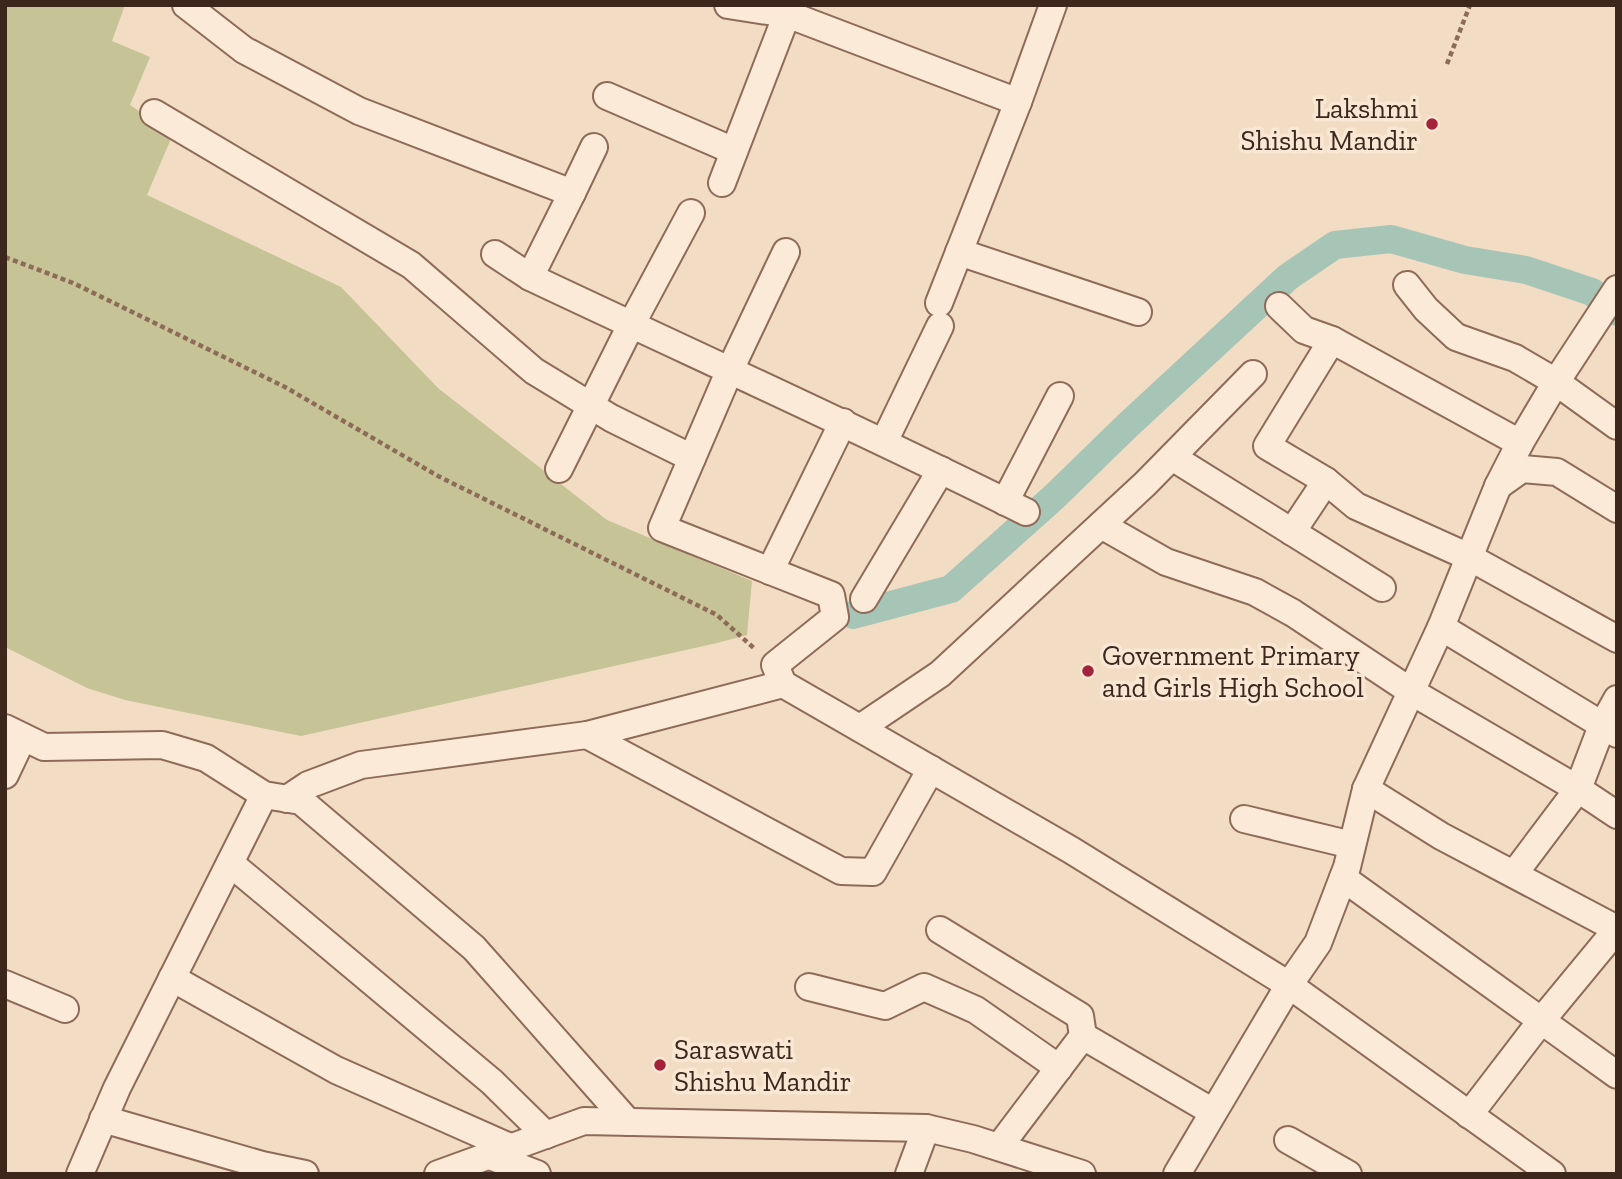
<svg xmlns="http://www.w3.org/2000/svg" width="1622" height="1179" viewBox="0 0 1622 1179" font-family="'Zilla Slab',serif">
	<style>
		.cemetery { fill: #c6c396 }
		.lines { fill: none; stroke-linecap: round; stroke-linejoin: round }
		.canal { stroke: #a6c5b6; stroke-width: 28 }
		.minor-casing { stroke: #8e6b58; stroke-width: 30 }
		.path { stroke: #8e6b58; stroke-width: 4.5; stroke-dasharray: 5 3.5; stroke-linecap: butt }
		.minor { stroke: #fcead8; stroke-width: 26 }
		.poi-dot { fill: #a3233b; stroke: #f9e7d4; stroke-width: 2.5 }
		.labels { text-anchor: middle; stroke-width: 7; stroke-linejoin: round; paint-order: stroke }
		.poi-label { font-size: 28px; fill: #3d271d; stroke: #f9e7d4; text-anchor: start }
	</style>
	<rect width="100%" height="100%" fill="#f2dcc4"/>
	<path class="cemetery" d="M 5,5 L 125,5 L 112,41 L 150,57 L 130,105 L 173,134 L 147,195 L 341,287 L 438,388 L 607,520 L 752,581 L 747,635 L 717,643 L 301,736 L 125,700 L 87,688 L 5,647 Z"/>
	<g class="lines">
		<path class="canal" d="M 853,615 L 951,589 L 1054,497 L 1128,425 L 1288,277 L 1335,245 L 1391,239 L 1465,260 L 1526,270 L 1592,292 L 1617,312"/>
		<defs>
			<g id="minor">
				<path d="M 186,5 L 244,50 L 359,111 L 572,193 L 530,277 C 695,355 862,430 1026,512"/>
				<path d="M 728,5 L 787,14 L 1018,102"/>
				<path d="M 607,96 L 734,151"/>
				<path d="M 154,113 L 411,265 L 534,371 L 611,418 L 692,458"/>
				<path d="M 722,183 L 787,14"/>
				<path d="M 572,193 L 594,147"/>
				<path d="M 786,252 L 729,372 L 662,528 L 831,595 L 835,617 L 775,665 L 783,684 L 1071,850 L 1289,985 L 1552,1174"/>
				<path d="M 959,252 L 1138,312"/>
				<path d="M 495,254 L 530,277"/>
				<path d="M 1407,285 L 1426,309 L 1456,337 L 1515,358 L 1556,382 L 1617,426"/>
				<path d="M 939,303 L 1018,102 L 1053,5"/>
				<path d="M 1279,306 L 1304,330 L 1332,340"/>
				<path d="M 884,442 L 940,326"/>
				<path d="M 1520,443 L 1332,340 L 1267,446 L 1326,481 L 1356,506 L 1469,557 L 1617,639"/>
				<path d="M 1172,457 L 1382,588"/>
				<path d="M 559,469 L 631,325 L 691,213"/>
				<path d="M 1498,486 L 1522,469 L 1557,472 L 1617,509"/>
				<path d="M 1005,502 L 1060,396"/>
				<path d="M 1101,525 L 1166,562 L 1255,592 L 1293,613 L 1412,692 L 1578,789 L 1617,815"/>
				<path d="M 1292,532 L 1326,481"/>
				<path d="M 770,571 L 843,422"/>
				<path d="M 864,599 L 941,470"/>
				<path d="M 1441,627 L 1617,734"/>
				<path d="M 5,728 L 44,747 L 162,745 L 206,758 L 264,795 L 301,801 L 474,948 L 628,1122"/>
				<path d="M 860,728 L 940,674 L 1145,484 L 1253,374"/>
				<path d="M 587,735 L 841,871 L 873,872 L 931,769"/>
				<path d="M 5,775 L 23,737"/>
				<path d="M 1366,789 L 1441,836 L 1617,929"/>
				<path d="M 287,799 L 308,785 L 361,765 L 587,735 L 783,684"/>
				<path d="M 1244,819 L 1352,845"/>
				<path d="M 230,863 L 492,1082 L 546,1135"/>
				<path d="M 1514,874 L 1578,789 L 1602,726 L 1617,699"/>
				<path d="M 1343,878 L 1617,1075"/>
				<path d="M 940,930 L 1080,1016 L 1083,1036 L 1213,1112"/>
				<path d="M 172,978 L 336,1070 L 512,1148"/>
				<path d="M 5,984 L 65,1009"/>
				<path d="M 809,987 L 885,1006 L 924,987 L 976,1010 L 1059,1068"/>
				<path d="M 1469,1115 L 1541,1021 L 1617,929"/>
				<path d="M 103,1119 L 262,1165 L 305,1174"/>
				<path d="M 1288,1140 L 1348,1174"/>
				<path d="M 999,1147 L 1083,1036"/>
				<path d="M 490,1156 L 537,1174"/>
				<path d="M 80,1174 L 117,1088 L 264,795"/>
				<path d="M 438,1174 L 584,1121 L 926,1128 L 973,1139 L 1082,1174"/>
				<path d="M 909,1174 L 926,1128"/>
				<path d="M 1177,1174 L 1289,985 L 1318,943 L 1347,867 L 1366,789 L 1441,627 L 1498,486 L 1520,443 L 1556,382 L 1617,289"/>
			</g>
		</defs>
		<use href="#minor" class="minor-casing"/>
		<g class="path">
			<path d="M 1447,64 L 1470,5"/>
			<path d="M 5,257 L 73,283 L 285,387 L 438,476 L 717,615 L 756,650"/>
		</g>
		<use href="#minor" class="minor"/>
	</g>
	<g class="poi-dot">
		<circle cx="1432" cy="124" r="7"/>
		<circle cx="1088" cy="671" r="7"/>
		<circle cx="660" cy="1065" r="7"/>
	</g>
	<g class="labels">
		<g class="poi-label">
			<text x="1418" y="118" text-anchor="end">Lakshmi<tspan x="1418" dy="32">Shishu Mandir</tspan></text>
			<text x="1102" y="665">Government Primary<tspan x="1102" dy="32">and Girls High School</tspan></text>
			<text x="674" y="1059">Saraswati<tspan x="674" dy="32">Shishu Mandir</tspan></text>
		</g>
	</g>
	<rect width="1622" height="1179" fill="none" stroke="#3d271d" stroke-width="14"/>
</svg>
